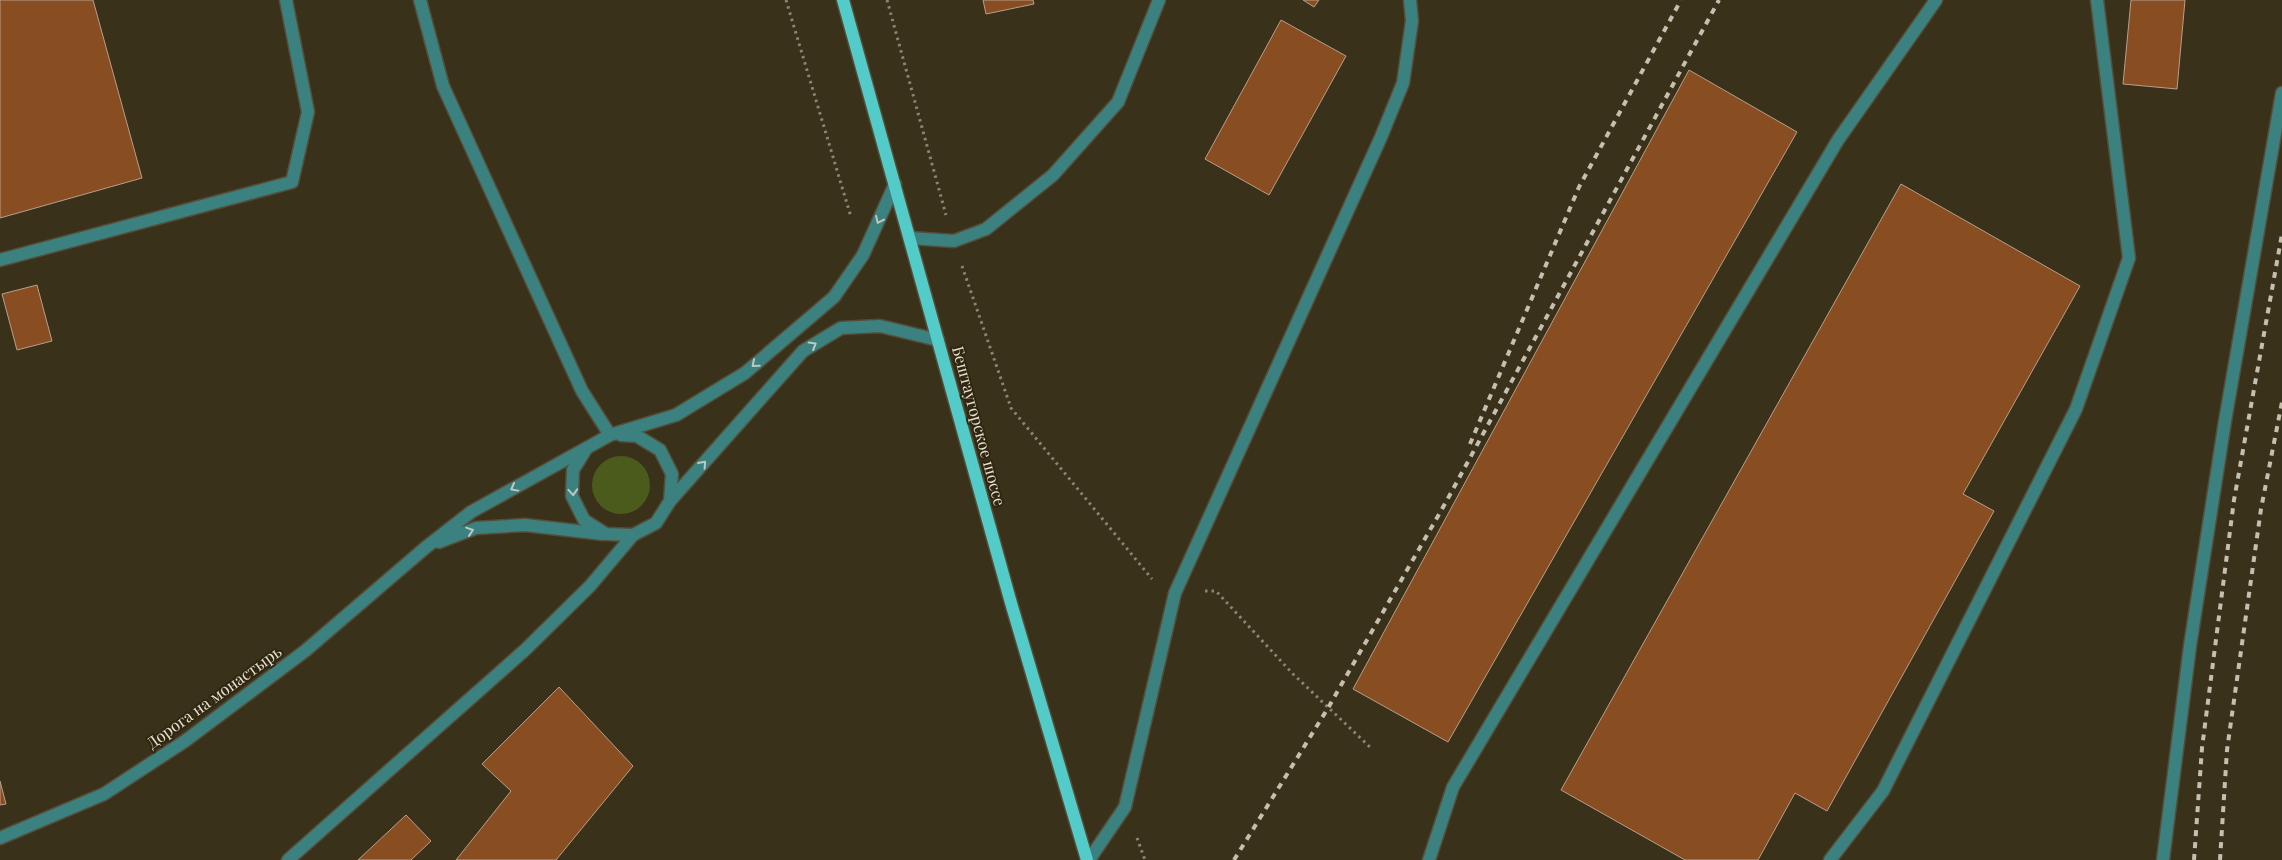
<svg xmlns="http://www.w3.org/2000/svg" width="2282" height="860" viewBox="0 0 2282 860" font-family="'Playfair Display',serif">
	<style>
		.green { fill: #4a5b1c }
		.building { fill: #884e22; stroke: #b89e8e }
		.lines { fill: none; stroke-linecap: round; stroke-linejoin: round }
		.minor-casing { stroke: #564d38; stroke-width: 15 }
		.major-casing { stroke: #564d38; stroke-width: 15 }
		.path { stroke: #8c8573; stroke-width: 3; stroke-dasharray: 2.5 4; stroke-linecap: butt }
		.minor { stroke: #3b817f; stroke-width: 12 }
		.major { stroke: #53cbc8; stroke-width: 12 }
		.rail { stroke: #c6bfb0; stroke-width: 4; stroke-dasharray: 6 6; stroke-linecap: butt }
		.oneway { stroke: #bcc9bf }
		.labels { text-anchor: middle; stroke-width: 4; stroke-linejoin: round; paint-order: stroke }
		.street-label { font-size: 16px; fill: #e7e1d4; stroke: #302710 }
	</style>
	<rect width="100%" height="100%" fill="#3a311a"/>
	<circle class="green" cx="621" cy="485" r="29"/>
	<g class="building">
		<path d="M 0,0 L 93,0 L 142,178 L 0,218 Z"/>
		<path d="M 983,0 L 1033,0 L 1034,4 L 986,14 Z"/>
		<path d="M 1303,0 L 1319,0 L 1314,7 Z"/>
		<path d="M 2131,0 L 2185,0 L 2177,89 L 2123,84 Z"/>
		<path d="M 1281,20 L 1346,56 L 1269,195 L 1205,159 Z"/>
		<path d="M 1689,70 L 1797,132 L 1448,742 L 1353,689 Z"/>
		<path d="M 1901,184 L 2080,286 L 1963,494 L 1994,511 L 1827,811 L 1795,793 L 1758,860 L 1685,860 L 1561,790 Z"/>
		<path d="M 37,285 L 52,341 L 17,350 L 2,294 Z"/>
		<path d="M 559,687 L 633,766 L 556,860 L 456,860 L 511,791 L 482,764 Z"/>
		<path d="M 0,781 L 6,804 L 0,805 Z"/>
		<path d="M 406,815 L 431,841 L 411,860 L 358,860 Z"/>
	</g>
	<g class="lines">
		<defs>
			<g id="minor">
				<path d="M 420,0 L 443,86 L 582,391 L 610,435"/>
				<path d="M 910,238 L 954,241 L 986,229 L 1053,175 L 1118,102 L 1159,0"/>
				<path d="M 0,260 L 292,182 L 308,112 L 286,0"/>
				<path d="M 586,449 L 573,470 L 572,496 L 584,520 L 606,534 L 633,535 L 656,523 L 670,501 L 672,474 L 660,450 L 637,436 L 621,435"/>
				<path d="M 670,501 L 803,351 L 841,328 L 880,326 L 938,340"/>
				<path d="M 439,542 L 476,528 L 525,525 L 603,534"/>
				<path d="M 0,838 L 104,794 L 185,741 L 305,651 L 425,548 L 471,512 L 610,435 L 676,415 L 745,373 L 834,297 L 863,255 L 895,184"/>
				<path d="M 288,860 L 526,649 L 590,586 L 633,535"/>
				<path d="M 1089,860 L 1125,807 L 1175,593 L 1381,137 L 1403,83 L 1412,21 L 1410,0"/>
				<path d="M 1429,860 L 1453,787 L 1838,140 L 1936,0"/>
				<path d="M 1830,860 L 1883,791 L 2076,409 L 2129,258 L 2097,0"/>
				<path d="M 2163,860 L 2190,646 L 2225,421 L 2282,93"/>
			</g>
			<path id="major" d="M 843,0 L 1011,603 L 1087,860"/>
		</defs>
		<use href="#minor" class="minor-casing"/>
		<use href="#major" class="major-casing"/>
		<g class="path">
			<path d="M 786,0 L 851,217"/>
			<path d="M 887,0 L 946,215"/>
			<path d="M 962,266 L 1011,408 L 1152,579"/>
			<path d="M 1205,591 L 1216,591 L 1293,674 L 1371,748"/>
			<path d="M 1137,838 L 1145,860"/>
		</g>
		<use href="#minor" class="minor"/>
		<use href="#major" class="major"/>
		<g class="rail">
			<path d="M 1470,444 L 1579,187 L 1681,0"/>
			<path d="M 1234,860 L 1328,708 L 1446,502 L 1719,0"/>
			<path d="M 2194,860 L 2202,748 L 2234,500 L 2282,234"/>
			<path d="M 2220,860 L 2227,750 L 2261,509 L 2282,402"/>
		</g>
	</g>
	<defs><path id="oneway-chevron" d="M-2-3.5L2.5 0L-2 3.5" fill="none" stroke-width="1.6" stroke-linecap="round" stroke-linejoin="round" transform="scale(1.25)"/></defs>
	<g class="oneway">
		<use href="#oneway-chevron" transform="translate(879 220) rotate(115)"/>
		<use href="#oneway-chevron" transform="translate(813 345) rotate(-31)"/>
		<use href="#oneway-chevron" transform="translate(755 364) rotate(140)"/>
		<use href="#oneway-chevron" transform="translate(703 464) rotate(-48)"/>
		<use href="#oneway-chevron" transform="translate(514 488) rotate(151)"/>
		<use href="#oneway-chevron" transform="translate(573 492) rotate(86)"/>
		<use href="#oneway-chevron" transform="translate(470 531) rotate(-18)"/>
	</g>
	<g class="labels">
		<g class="street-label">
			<text transform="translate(979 426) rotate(75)" y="6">Бештаугорское шоссе</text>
			<text transform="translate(214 697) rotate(-36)" y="6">Дорога на монастырь</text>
		</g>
	</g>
</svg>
